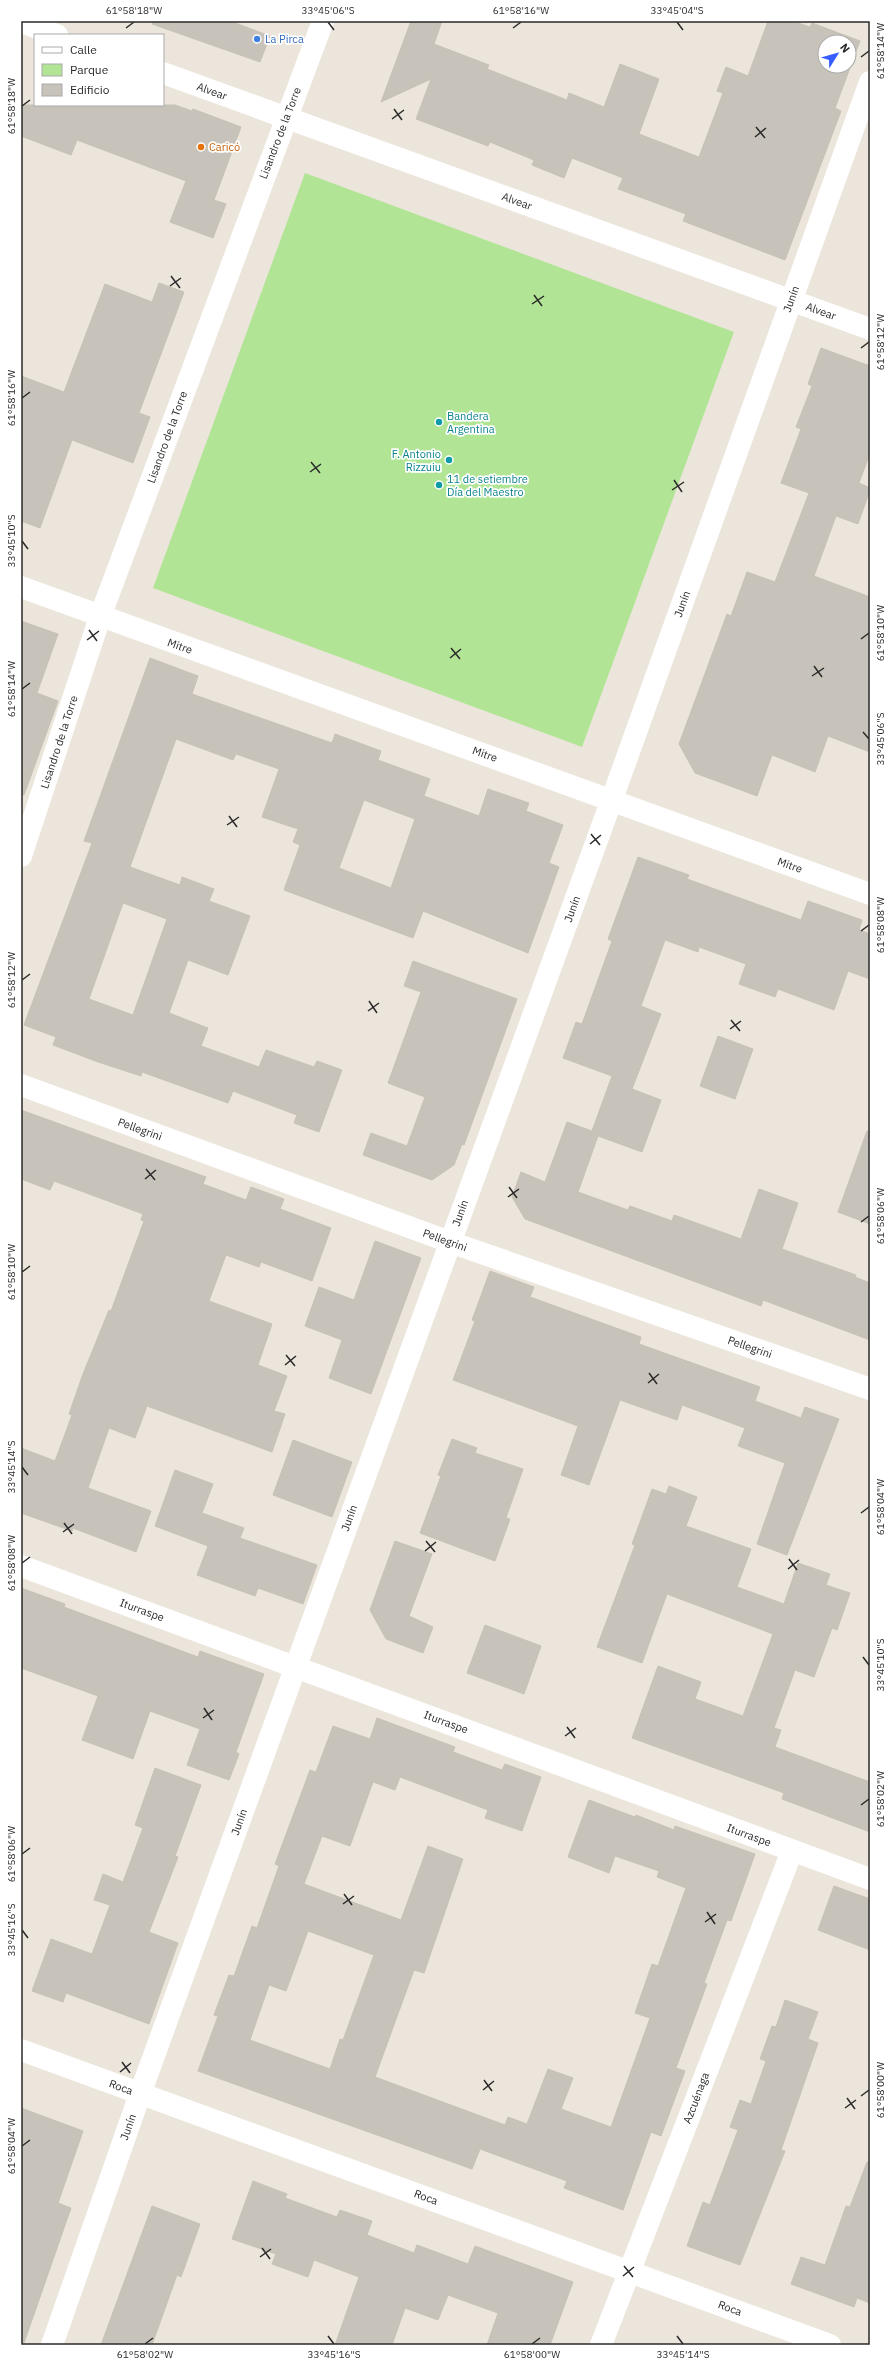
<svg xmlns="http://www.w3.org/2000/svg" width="891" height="2366" viewBox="0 0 891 2366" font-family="'IBM Plex Sans',sans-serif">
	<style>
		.green { fill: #b1e595 }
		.building { fill: #c7c3ba; stroke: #c8c1b5; fill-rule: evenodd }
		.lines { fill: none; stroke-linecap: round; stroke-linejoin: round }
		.street { stroke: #fff; stroke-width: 22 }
		.secondary { stroke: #fff; stroke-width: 22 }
		.ticks { fill: none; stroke: #2a2a2a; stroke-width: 1.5 }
		.shop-dot { fill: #3f7fe0; stroke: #fff; stroke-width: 1.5 }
		.food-dot { fill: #e8710a; stroke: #fff; stroke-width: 1.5 }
		.culture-dot { fill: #0f9aa8; stroke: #fff; stroke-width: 1.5 }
		.labels { text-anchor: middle; stroke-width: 3.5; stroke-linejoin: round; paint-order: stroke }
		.shop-label { font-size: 11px; fill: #366cbe; stroke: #fff; text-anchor: start }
		.street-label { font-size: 11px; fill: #2a2a2a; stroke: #fff }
		.food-label { font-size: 11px; fill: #c56008; stroke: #fff; text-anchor: start }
		.culture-label { font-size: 11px; fill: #0d838f; stroke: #fff; text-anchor: start }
		.neatline { fill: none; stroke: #2a2a2a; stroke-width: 1.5 }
		.ticks-label { font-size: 10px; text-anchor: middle; fill: #2a2a2a }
	</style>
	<rect width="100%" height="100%" fill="#ece5db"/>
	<path class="green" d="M 305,173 L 734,332 L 582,747 L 153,588 Z"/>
	<g class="building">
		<path d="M 153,21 L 230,21 L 270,36 L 260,62 L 152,24 Z"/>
		<path d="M 411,21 L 442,21 L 434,44 L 489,65 L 487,69 L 567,100 L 569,93 L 604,107 L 620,64 L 659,79 L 639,134 L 699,157 L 723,93 L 717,91 L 726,67 L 748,76 L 768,21 L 792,21 L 810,27 L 812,23 L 860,41 L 835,108 L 841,111 L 785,260 L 683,221 L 686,214 L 618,189 L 623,178 L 572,158 L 564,178 L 532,165 L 534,160 L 490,142 L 488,146 L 416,119 L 431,79 L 381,102 ZM 825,42 L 849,42 L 849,66 L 825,66 Z"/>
		<path d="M 21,105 L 175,105 L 192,111 L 193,109 L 241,127 L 214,200 L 226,204 L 213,238 L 170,222 L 186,181 L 77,140 L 71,155 L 21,136 Z"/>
		<path d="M 159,283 L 184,292 L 139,413 L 150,417 L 133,463 L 72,440 L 40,528 L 21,521 L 21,376 L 64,392 L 105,284 L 152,302 Z"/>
		<path d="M 821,348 L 870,366 L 870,453 L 859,483 L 870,488 L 870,490 L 858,524 L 836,516 L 814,576 L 870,597 L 870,752 L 828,736 L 815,772 L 772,755 L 757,796 L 695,773 L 679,744 L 727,614 L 731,616 L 747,572 L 775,582 L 809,493 L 781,483 L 801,429 L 796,427 L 812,386 L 808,384 Z"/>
		<path d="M 21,621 L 58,634 L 37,693 L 58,701 L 24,795 L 21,794 Z"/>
		<path d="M 150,658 L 198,676 L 192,694 L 332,743 L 335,734 L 381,751 L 378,760 L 430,779 L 424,796 L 479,816 L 488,789 L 529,803 L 526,811 L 563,825 L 549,863 L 559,867 L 528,953 L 423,911 L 413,938 L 284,890 L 300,845 L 293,842 L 298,829 L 262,817 L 279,769 L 236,754 L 233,760 L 176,739 L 130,867 L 180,885 L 182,877 L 214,889 L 209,901 L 250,916 L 228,975 L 188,960 L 169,1013 L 208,1028 L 201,1046 L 259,1067 L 266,1050 L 314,1067 L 317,1061 L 342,1070 L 319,1132 L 294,1123 L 297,1115 L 233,1091 L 228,1103 L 142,1072 L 141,1076 L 98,1062 L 53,1045 L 56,1037 L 24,1025 L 92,843 L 84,841 ZM 364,800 L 415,819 L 391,888 L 339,868 ZM 123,903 L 167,919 L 133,1015 L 89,999 Z"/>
		<path d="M 638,857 L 689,875 L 687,879 L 801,920 L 808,901 L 862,920 L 859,930 L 870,934 L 870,979 L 848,971 L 834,1010 L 778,989 L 775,997 L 739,984 L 746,964 L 699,947 L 698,952 L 665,940 L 641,1006 L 661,1014 L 632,1089 L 661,1100 L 642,1152 L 598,1136 L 578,1192 L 628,1210 L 630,1206 L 672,1221 L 674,1215 L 741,1239 L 759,1189 L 798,1203 L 782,1249 L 856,1275 L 855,1277 L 870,1283 L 870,1340 L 763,1300 L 761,1306 L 525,1219 L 512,1197 L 521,1172 L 545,1182 L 567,1122 L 592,1131 L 612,1076 L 563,1058 L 576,1022 L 582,1024 L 612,941 L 608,939 Z"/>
		<path d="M 413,961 L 517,999 L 464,1145 L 462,1144 L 454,1165 L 432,1180 L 363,1155 L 371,1133 L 407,1146 L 425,1097 L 388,1083 L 421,992 L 404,986 Z"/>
		<path d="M 718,1036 L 753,1049 L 735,1099 L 700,1086 Z"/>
		<path d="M 21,1110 L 206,1177 L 203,1184 L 246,1200 L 251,1187 L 284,1199 L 280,1209 L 331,1228 L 312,1281 L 261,1262 L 259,1267 L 226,1255 L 209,1301 L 272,1324 L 258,1365 L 287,1376 L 274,1411 L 285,1414 L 272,1452 L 147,1406 L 135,1438 L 109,1428 L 88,1488 L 151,1511 L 136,1552 L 73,1528 L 72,1531 L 21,1513 L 21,1448 L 55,1461 L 72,1415 L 69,1414 L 83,1374 L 109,1310 L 111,1311 L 144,1221 L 141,1220 L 143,1214 L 54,1181 L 50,1190 L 21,1179 Z"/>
		<path d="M 867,1131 L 870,1132 L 870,1224 L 838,1212 Z"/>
		<path d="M 375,1241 L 421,1258 L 371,1394 L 329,1378 L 342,1340 L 305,1326 L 319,1287 L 354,1300 Z"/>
		<path d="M 490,1271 L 534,1287 L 530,1297 L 641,1337 L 639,1344 L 760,1387 L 755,1401 L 801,1418 L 805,1407 L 839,1419 L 787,1555 L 757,1544 L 785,1463 L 738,1446 L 745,1428 L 682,1405 L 677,1420 L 620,1400 L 589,1485 L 561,1475 L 578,1426 L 453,1380 L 475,1321 L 472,1320 Z"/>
		<path d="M 452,1439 L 477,1448 L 475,1453 L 523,1469 L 506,1518 L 510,1519 L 495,1561 L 420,1533 L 441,1476 L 438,1475 Z"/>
		<path d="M 293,1440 L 352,1462 L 332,1517 L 273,1495 Z"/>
		<path d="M 175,1470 L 213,1484 L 202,1513 L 244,1528 L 240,1538 L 317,1565 L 303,1604 L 258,1588 L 255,1596 L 197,1575 L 208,1546 L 155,1526 Z"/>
		<path d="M 669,1486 L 697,1497 L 686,1526 L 751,1549 L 737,1587 L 784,1604 L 798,1563 L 830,1574 L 826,1585 L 850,1593 L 837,1630 L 832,1628 L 814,1677 L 795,1670 L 774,1728 L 781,1730 L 775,1747 L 870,1782 L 870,1832 L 782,1799 L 784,1793 L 632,1738 L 658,1666 L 701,1682 L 695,1699 L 743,1716 L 773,1634 L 667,1594 L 642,1663 L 597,1647 L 635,1545 L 632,1544 L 652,1489 L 666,1494 Z"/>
		<path d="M 395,1541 L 432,1554 L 409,1616 L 433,1627 L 423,1653 L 386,1639 L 370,1610 Z"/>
		<path d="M 21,1588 L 65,1604 L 64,1607 L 198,1657 L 200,1651 L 264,1674 L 236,1752 L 239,1754 L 229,1780 L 187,1765 L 200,1729 L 150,1711 L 133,1759 L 82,1740 L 98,1696 L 21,1668 Z"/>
		<path d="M 485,1625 L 541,1646 L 524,1694 L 467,1673 Z"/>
		<path d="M 377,1718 L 455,1747 L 453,1752 L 502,1770 L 505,1764 L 541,1777 L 522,1831 L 485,1818 L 488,1810 L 400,1777 L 395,1790 L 373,1782 L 350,1846 L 322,1836 L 304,1884 L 401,1920 L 428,1846 L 463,1859 L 424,1973 L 414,1970 L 375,2077 L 505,2125 L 508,2117 L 527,2124 L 548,2069 L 573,2078 L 561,2109 L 611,2127 L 650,2018 L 635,2013 L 652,1964 L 658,1966 L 686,1888 L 657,1877 L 659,1871 L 615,1856 L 609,1873 L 568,1857 L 589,1800 L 635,1817 L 636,1815 L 674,1830 L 675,1826 L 755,1854 L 731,1921 L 727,1920 L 704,1983 L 707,1984 L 676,2068 L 685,2071 L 661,2136 L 651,2132 L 623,2210 L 564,2188 L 567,2181 L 480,2149 L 472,2169 L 198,2071 L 218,2016 L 214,2015 L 229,1975 L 234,1976 L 252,1926 L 257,1928 L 279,1866 L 275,1864 L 310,1770 L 316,1772 L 333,1726 L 370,1739 ZM 308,1931 L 374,1955 L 343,2040 L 340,2039 L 330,2069 L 250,2040 L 269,1985 L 286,1991 Z"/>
		<path d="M 155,1768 L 201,1785 L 175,1856 L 178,1857 L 149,1932 L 178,1943 L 149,2024 L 66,1993 L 63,2002 L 32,1991 L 51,1939 L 92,1954 L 110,1905 L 94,1900 L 103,1874 L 123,1882 L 143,1828 L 135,1825 Z"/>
		<path d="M 834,1886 L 870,1899 L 870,1950 L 818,1930 Z"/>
		<path d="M 785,2000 L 818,2012 L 808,2039 L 818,2043 L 781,2150 L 785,2151 L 740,2265 L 687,2246 L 703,2202 L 710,2205 L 738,2130 L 730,2127 L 740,2100 L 751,2104 L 766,2061 L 760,2059 L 772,2026 L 776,2027 Z"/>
		<path d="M 21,2108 L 83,2131 L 58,2203 L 71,2208 L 24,2343 L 21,2343 Z"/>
		<path d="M 867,2162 L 870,2163 L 870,2303 L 857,2298 L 854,2307 L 791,2284 L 801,2257 L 825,2265 L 846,2206 L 850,2207 Z"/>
		<path d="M 253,2181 L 287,2194 L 285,2198 L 337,2217 L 340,2210 L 372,2221 L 367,2235 L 414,2253 L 417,2245 L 468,2264 L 475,2246 L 573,2282 L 550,2345 L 487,2345 L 498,2313 L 448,2295 L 438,2320 L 405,2308 L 392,2345 L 335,2345 L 359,2277 L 314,2260 L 308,2277 L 272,2264 L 276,2254 L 232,2239 Z"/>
		<path d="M 152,2206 L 200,2224 L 181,2277 L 177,2275 L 152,2345 L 101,2345 Z"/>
	</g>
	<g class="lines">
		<g class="street">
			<path d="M 21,22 L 57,35"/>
			<path d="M 163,73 L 870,329"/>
			<path d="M 21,1085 L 450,1242 L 870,1389"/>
			<path d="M 21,1566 L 870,1879"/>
			<path d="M 21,2050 L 830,2345"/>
			<path d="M 52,2345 L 140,2094 L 612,799 L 870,82"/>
			<path d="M 601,2345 L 792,1851"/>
		</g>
		<g class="secondary">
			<path d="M 21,587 L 870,894"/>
			<path d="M 21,856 L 100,617 L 323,21"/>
		</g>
	</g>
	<path class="ticks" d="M 328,22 L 334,30M 677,22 L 683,30M 126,28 L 134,22M 513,28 L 521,22M 861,57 L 869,51M 22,106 L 30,100M 394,109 L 402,120M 392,119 L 404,110M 756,127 L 765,138M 755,137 L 766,128M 171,276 L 180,288M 170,286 L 181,278M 534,295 L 542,306M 532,304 L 544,296M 861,348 L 869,342M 22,398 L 30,392M 311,462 L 320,473M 310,472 L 321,464M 674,480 L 682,492M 672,490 L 684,482M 22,541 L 28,549M 89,630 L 97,641M 861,639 L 869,633M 87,640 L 99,631M 451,648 L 460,659M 450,658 L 461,649M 814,666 L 822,677M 812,676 L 824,668M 22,689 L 30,683M 863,732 L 869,739M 229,816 L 237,827M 227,825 L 239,817M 591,834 L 600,845M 590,844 L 601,835M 861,931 L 869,925M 22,980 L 30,974M 369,1001 L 377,1013M 368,1011 L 379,1003M 731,1020 L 740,1031M 730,1029 L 741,1021M 146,1169 L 155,1180M 145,1179 L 156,1170M 509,1187 L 517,1198M 508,1197 L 519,1189M 861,1222 L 869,1216M 22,1272 L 30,1266M 286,1355 L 295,1366M 285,1365 L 296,1356M 649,1373 L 657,1384M 648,1383 L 659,1374M 22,1467 L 28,1475M 861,1513 L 869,1507M 64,1523 L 72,1534M 63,1532 L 74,1524M 426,1541 L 435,1552M 425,1551 L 436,1542M 789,1559 L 797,1570M 22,1563 L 30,1557M 788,1569 L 799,1560M 863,1657 L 869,1665M 204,1708 L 212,1720M 203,1718 L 214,1710M 567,1727 L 575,1738M 565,1736 L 576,1728M 861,1805 L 869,1799M 22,1854 L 30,1848M 344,1894 L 352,1905M 343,1904 L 354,1896M 707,1912 L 715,1924M 705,1922 L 716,1914M 22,1930 L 28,1938M 122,2062 L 130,2073M 120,2072 L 131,2063M 484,2080 L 492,2091M 483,2090 L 494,2081M 861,2096 L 869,2090M 847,2098 L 855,2109M 845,2108 L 856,2100M 22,2146 L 30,2140M 262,2248 L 270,2259M 260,2257 L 271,2249M 624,2266 L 633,2277M 623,2276 L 634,2267M 328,2336 L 334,2344M 677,2336 L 683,2344M 145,2344 L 153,2338M 532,2344 L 540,2338"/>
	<circle class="shop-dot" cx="257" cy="39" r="4"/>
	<circle class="food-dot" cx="201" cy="147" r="4"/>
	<g class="culture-dot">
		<circle cx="439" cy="422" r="4"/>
		<circle cx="449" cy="460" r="4"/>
		<circle cx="439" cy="485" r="4"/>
	</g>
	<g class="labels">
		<g class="shop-label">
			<text x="265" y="43">La Pirca</text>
		</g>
		<g class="street-label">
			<text transform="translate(212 91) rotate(20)" y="4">Alvear</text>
			<text transform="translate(280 133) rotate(-69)" y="4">Lisandro de la Torre</text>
			<text transform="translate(517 201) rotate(20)" y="4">Alvear</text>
			<text transform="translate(791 299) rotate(-70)" y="4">Junín</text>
			<text transform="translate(821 311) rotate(20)" y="4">Alvear</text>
			<text transform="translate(167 437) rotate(-70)" y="4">Lisandro de la Torre</text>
			<text transform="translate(682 604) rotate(-70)" y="4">Junín</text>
			<text transform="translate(180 646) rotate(20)" y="4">Mitre</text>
			<text transform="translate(59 742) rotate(-72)" y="4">Lisandro de la Torre</text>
			<text transform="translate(485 754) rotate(20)" y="4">Mitre</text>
			<text transform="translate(790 865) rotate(20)" y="4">Mitre</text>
			<text transform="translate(572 909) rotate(-70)" y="4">Junín</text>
			<text transform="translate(140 1129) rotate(20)" y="4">Pellegrini</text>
			<text transform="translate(460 1213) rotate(-70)" y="4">Junín</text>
			<text transform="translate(445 1240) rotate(20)" y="4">Pellegrini</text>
			<text transform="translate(750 1347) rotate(19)" y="4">Pellegrini</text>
			<text transform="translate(349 1518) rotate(-70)" y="4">Junín</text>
			<text transform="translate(142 1610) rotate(20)" y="4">Iturraspe</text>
			<text transform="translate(446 1722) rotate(20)" y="4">Iturraspe</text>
			<text transform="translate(239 1822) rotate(-70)" y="4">Junín</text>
			<text transform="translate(749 1835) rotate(20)" y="4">Iturraspe</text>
			<text transform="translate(121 2087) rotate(20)" y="4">Roca</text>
			<text transform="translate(696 2098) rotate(-69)" y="4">Azcuénaga</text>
			<text transform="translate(128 2127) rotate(-71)" y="4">Junín</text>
			<text transform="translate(426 2197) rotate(20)" y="4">Roca</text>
			<text transform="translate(730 2308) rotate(20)" y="4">Roca</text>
		</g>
		<g class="food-label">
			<text x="209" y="151">Caricó</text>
		</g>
		<g class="culture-label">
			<text x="447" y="420">Bandera<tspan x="447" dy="13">Argentina</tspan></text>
			<text x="441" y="458" text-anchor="end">F. Antonio<tspan x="441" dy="13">Rizzuiu</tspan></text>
			<text x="447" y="483">11 de setiembre<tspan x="447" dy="13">Día del Maestro</tspan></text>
		</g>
	</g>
	<rect width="891" height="2366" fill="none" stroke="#ffffff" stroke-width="44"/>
	<rect x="34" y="34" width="130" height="72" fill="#ffffff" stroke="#aaaaaa"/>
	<rect x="42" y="47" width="20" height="6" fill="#ffffff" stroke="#aaaaaa"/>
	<text x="70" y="54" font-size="12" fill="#2a2a2a">Calle</text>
	<rect x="42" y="64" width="20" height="12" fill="#b1e595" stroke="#aaaaaa"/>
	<text x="70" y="74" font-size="12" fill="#2a2a2a">Parque</text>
	<rect x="42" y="84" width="20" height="12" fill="#c7c3ba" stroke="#aaaaaa"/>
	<text x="70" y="94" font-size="12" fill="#2a2a2a">Edificio</text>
	<g transform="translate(837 54) rotate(53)"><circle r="19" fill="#ffffff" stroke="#aaaaaa"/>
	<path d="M0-3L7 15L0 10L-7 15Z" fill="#355dff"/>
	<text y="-6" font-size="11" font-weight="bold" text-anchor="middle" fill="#2a2a2a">N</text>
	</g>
	<rect x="22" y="22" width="847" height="2322" class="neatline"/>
	<g class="ticks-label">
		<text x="134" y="14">61°58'18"W</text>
		<text x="328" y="14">33°45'06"S</text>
		<text x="521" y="14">61°58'16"W</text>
		<text x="677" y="14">33°45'04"S</text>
		<text transform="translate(880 51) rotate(-90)" y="4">61°58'14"W</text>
		<text transform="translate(11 106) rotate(-90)" y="4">61°58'18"W</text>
		<text transform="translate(880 342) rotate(-90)" y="4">61°58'12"W</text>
		<text transform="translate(11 398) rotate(-90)" y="4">61°58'16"W</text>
		<text transform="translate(11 541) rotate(-90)" y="4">33°45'10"S</text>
		<text transform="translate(880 633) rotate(-90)" y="4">61°58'10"W</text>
		<text transform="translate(11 689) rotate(-90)" y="4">61°58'14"W</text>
		<text transform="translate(880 739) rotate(-90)" y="4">33°45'06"S</text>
		<text transform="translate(880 925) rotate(-90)" y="4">61°58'08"W</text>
		<text transform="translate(11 980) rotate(-90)" y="4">61°58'12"W</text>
		<text transform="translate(880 1216) rotate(-90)" y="4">61°58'06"W</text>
		<text transform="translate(11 1272) rotate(-90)" y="4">61°58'10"W</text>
		<text transform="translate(11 1467) rotate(-90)" y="4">33°45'14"S</text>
		<text transform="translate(880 1507) rotate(-90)" y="4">61°58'04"W</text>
		<text transform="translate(11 1563) rotate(-90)" y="4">61°58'08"W</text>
		<text transform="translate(880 1665) rotate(-90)" y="4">33°45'10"S</text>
		<text transform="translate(880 1799) rotate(-90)" y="4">61°58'02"W</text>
		<text transform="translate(11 1854) rotate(-90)" y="4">61°58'06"W</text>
		<text transform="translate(11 1930) rotate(-90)" y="4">33°45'16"S</text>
		<text transform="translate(880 2090) rotate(-90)" y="4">61°58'00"W</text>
		<text transform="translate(11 2146) rotate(-90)" y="4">61°58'04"W</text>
		<text x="145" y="2358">61°58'02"W</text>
		<text x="334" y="2358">33°45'16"S</text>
		<text x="532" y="2358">61°58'00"W</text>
		<text x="683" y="2358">33°45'14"S</text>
	</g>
</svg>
